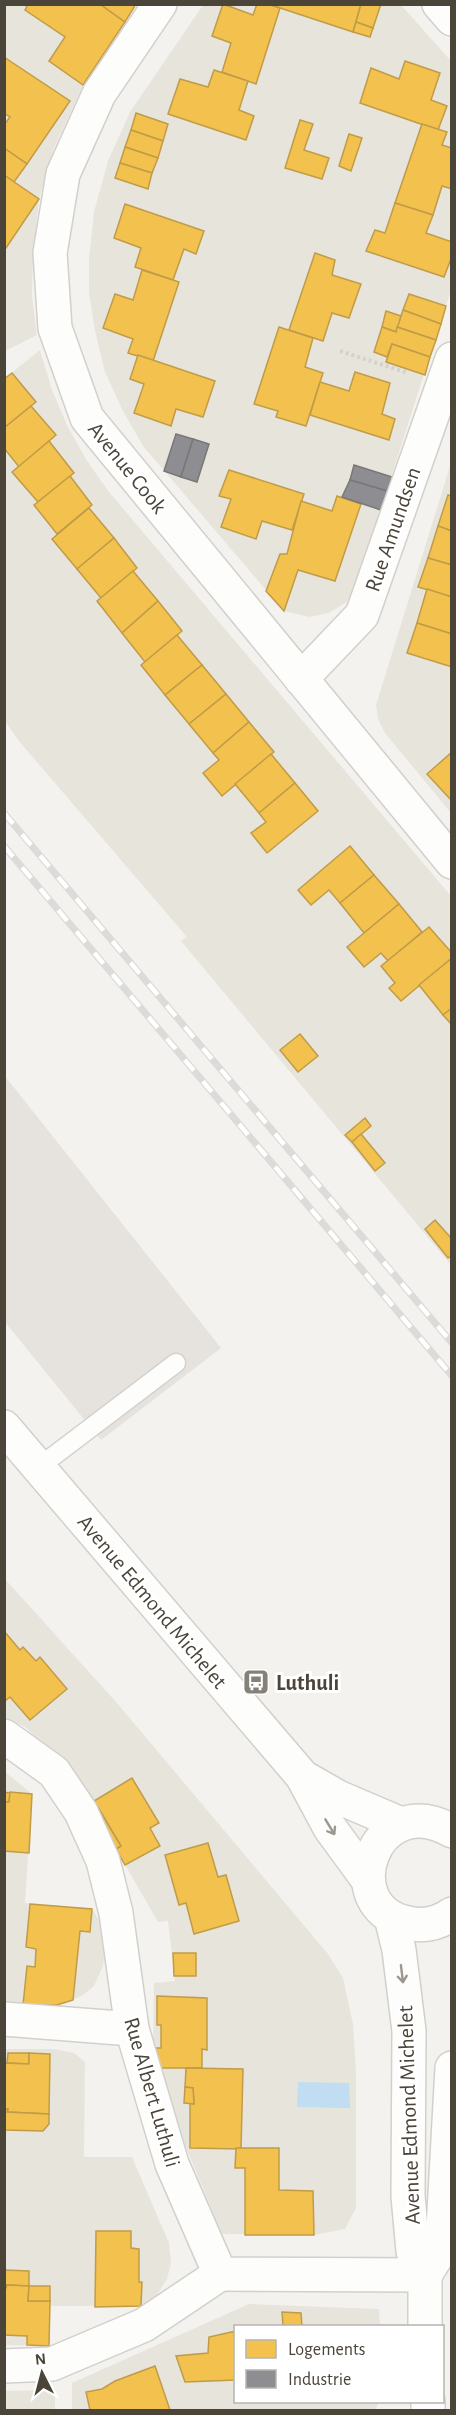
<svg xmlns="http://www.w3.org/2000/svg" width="456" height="2415" viewBox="0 0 456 2415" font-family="'Alegreya Sans',sans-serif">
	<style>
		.residential { fill: #e7e4dc }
		.parking { fill: #e6e3df }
		.water { fill: #c0ddf1 }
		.homes { fill: #f2c14e; stroke: #c09c48; stroke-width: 1.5 }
		.industry { fill: #8d8d92; stroke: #797777; stroke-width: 1.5 }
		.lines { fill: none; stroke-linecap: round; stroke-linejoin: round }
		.service-casing { stroke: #d2d0cb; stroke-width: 21 }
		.minor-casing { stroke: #d2d0cb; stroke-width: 36 }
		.path { stroke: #d3d2cc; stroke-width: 4; stroke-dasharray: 3 3; stroke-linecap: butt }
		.service { stroke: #fdfdfc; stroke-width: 18 }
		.minor { stroke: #fdfdfc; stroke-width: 33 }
		.rail-casing { stroke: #dbdbda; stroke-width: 7 }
		.rail { stroke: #fff; stroke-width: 4.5; stroke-dasharray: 14; stroke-linecap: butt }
		.oneway { stroke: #9b9791 }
		.labels { text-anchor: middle; stroke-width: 6; stroke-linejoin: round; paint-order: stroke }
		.street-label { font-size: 22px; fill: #4b4439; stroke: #fff }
		.poi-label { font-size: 22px; font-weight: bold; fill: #4b4439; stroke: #fff; text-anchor: start }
	</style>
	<rect width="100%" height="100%" fill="#f4f2ee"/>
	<g class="residential">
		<path d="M 5,5 L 136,5 L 83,85 L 53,150 L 39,199 L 33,254 L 32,296 L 37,335 L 5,351 Z"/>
		<path d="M 203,5 L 401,5 L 451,61 L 451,290 L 355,590 L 347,602 L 329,613 L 309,617 L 284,611 L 143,446 L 123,411 L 105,372 L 95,331 L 89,293 L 89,259 L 94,212 L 108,161 L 130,112 Z"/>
		<path d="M 40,350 L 52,390 L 67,425 L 87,461 L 109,492 L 451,896 L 451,1265 L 181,941 L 187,937 L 18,740 L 5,721 L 4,379 Z"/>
		<path d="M 451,463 L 451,813 L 385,733 L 378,719 L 376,705 Z"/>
		<path d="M 4,1578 L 117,1703 L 328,1954 L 343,1978 L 353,2024 L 356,2072 L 356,2208 L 345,2229 L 314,2235 L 222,2234 L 153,2068 L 154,1983 L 175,1981 L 168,1921 L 158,1922 L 90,1804 L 55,1755 L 25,1727 L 5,1717 Z"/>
		<path d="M 4,1771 L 32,1794 L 25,1903 L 92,1909 L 100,1922 L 105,1948 L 103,1966 L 94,1986 L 83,1995 L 64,2004 L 5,2004 Z"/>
		<path d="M 5,2049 L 54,2049 L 74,2053 L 85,2062 L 84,2157 L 132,2157 L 169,2243 L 171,2263 L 167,2279 L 155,2298 L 141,2306 L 50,2306 L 49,2346 L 5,2345 Z"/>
		<path d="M 249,2304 L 379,2309 L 380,2326 L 236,2326 L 236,2402 L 379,2402 L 375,2410 L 72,2410 L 72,2383 Z"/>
		<path d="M 55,2390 L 55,2410 L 5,2410 L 5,2391 Z"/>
	</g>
	<path class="parking" d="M 4,1075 L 221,1348 L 101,1440 L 5,1322 Z"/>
	<path class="water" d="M 298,2082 L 349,2083 L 350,2108 L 297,2107 Z"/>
	<g class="homes">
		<path d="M 28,4 L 100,4 L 125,22 L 83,85 L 49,61 L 65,37 L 25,10 Z"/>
		<path d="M 100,4 L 136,4 L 125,22 Z"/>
		<path d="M 223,4 L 253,15 L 257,4 L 268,4 L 280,8 L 256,84 L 222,72 L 231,43 L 212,36 Z"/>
		<path d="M 268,4 L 361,4 L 353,32 Z"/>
		<path d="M 361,4 L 381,4 L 373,28 L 356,22 Z"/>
		<path d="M 356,22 L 373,28 L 370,37 L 353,32 Z"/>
		<path d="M 4,57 L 70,101 L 27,164 L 4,148 L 4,125 L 10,117 L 4,113 Z"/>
		<path d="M 405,61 L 440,73 L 431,100 L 447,106 L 438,130 L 360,103 L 371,68 L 399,79 Z"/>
		<path d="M 214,70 L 248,81 L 239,110 L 254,116 L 246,140 L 168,114 L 180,79 L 208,87 Z"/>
		<path d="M 136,113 L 168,124 L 163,141 L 131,130 Z"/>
		<path d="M 300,120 L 313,124 L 304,150 L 329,158 L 322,179 L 285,168 Z"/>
		<path d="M 422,124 L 447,132 L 442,145 L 452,148 L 452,189 L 442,186 L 433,215 L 395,203 Z"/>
		<path d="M 131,130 L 163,141 L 158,158 L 125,147 Z"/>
		<path d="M 349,134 L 362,138 L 351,171 L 339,166 Z"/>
		<path d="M 125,147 L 158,158 L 152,173 L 120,163 Z"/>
		<path d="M 4,148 L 27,164 L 14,182 L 4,175 Z"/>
		<path d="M 120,163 L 152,173 L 148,189 L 115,178 Z"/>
		<path d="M 4,175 L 39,199 L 4,251 Z"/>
		<path d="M 395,203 L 433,215 L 426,233 L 452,242 L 452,256 L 444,277 L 366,251 L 375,230 L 385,233 Z"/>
		<path d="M 125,204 L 204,231 L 196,254 L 184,249 L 173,280 L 135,267 L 141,248 L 114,238 Z"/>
		<path d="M 315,253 L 335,260 L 332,275 L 361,284 L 349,318 L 332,313 L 323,341 L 289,330 Z"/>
		<path d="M 142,270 L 179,282 L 153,361 L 128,353 L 133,339 L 103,328 L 115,294 L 133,300 Z"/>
		<path d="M 409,294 L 446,306 L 441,324 L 403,310 Z"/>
		<path d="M 403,310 L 441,324 L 436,340 L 397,327 Z"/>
		<path d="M 386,311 L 401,316 L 396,332 L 382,327 Z"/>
		<path d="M 279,327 L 313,338 L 305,367 L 323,373 L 306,426 L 276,417 L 278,411 L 254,404 Z"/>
		<path d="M 382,327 L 396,332 L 397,327 L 436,340 L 430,357 L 392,344 L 387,357 L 374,352 Z"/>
		<path d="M 392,344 L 430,357 L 425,375 L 386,362 Z"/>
		<path d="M 138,355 L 215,381 L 203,417 L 176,409 L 171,426 L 134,413 L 144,384 L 130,379 Z"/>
		<path d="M 355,372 L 390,383 L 382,414 L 395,419 L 389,440 L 310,415 L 320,382 L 349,391 Z"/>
		<path d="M 12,373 L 36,402 L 4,428 L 4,379 Z"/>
		<path d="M 31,406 L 56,435 L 19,467 L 4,448 L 4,428 Z"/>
		<path d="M 49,441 L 74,473 L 38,502 L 12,472 Z"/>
		<path d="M 229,470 L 304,494 L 292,530 L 262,521 L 256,539 L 221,527 L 231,499 L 219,496 Z"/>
		<path d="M 70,476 L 92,505 L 57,534 L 34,505 Z"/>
		<path d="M 448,495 L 452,496 L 452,531 L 438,526 Z"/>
		<path d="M 337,496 L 361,504 L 335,581 L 298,570 L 284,611 L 266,591 L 280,554 L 287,554 L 301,501 L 332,511 Z"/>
		<path d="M 89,508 L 114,538 L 77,569 L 52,539 Z"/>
		<path d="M 438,526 L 452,531 L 452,565 L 428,558 Z"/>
		<path d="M 114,538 L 137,568 L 101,598 L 77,569 Z"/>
		<path d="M 428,558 L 452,565 L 452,597 L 418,587 Z"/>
		<path d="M 133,571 L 158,601 L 122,633 L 97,601 Z"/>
		<path d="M 427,589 L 452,597 L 452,634 L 417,623 Z"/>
		<path d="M 158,601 L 182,631 L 145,662 L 122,633 Z"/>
		<path d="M 417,623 L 452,634 L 452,667 L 407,653 Z"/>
		<path d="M 177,635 L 202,665 L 165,695 L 141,665 Z"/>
		<path d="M 202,665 L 226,694 L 189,724 L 165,695 Z"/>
		<path d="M 226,694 L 249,722 L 213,753 L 189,724 Z"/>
		<path d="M 249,722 L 274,752 L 222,796 L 203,773 L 219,760 L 213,753 Z"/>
		<path d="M 452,752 L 452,797 L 450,799 L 427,774 Z"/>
		<path d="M 271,754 L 295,783 L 259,813 L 235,784 Z"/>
		<path d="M 295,783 L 318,811 L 267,853 L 251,833 L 266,822 L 259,813 Z"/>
		<path d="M 350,846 L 374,875 L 340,903 L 329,890 L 311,905 L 298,890 Z"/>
		<path d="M 374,875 L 399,904 L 364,933 L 340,903 Z"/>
		<path d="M 399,904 L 422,932 L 388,961 L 381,953 L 364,967 L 347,947 Z"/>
		<path d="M 429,927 L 452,953 L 452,958 L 401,1001 L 389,988 L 395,983 L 381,966 Z"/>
		<path d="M 452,958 L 452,1008 L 443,1015 L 419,985 Z"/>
		<path d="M 452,1008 L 452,1025 L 443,1015 Z"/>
		<path d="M 300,1034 L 318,1056 L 298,1072 L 280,1050 Z"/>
		<path d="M 365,1118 L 371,1126 L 352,1142 L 345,1135 Z"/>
		<path d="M 361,1134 L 385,1163 L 375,1171 L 352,1142 Z"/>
		<path d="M 435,1220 L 452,1239 L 452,1255 L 448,1258 L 425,1229 Z"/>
		<path d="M 4,1631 L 20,1650 L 23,1647 L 36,1661 L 40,1657 L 67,1689 L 30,1720 L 10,1697 L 4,1702 Z"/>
		<path d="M 132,1778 L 159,1823 L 150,1828 L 160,1846 L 125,1865 L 116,1849 L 121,1846 L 94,1801 Z"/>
		<path d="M 4,1792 L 10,1793 L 9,1802 L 4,1802 Z"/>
		<path d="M 10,1792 L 32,1794 L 29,1853 L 4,1851 L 4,1802 L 9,1802 Z"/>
		<path d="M 94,1801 L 121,1846 L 116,1849 L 90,1804 Z"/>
		<path d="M 208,1843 L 218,1877 L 226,1875 L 239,1921 L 194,1934 L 186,1903 L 179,1905 L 165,1855 Z"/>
		<path d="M 30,1904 L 92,1909 L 90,1932 L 80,1931 L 73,2000 L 57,2005 L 23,2005 L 27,1966 L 35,1967 L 36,1949 L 26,1947 Z"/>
		<path d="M 173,1953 L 196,1953 L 196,1976 L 174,1976 Z"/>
		<path d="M 157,1996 L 207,1998 L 207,2050 L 202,2049 L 202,2068 L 153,2068 L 153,2048 L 161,2048 L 161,2025 L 157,2025 Z"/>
		<path d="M 8,2053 L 29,2053 L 29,2064 L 7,2063 Z"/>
		<path d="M 29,2053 L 50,2054 L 49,2114 L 7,2112 L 8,2109 L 4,2109 L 4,2063 L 29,2064 Z"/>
		<path d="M 186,2068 L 243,2069 L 241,2149 L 190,2148 L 190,2103 L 194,2104 L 193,2088 L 185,2087 Z"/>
		<path d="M 185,2087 L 193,2088 L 194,2104 L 184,2103 Z"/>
		<path d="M 4,2109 L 8,2109 L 7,2112 L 49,2114 L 49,2124 L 43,2131 L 4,2130 Z"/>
		<path d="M 236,2148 L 279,2148 L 279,2190 L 313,2191 L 314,2235 L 245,2235 L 245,2168 L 235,2168 Z"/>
		<path d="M 96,2231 L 131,2231 L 131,2248 L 139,2249 L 139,2282 L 142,2282 L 141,2306 L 95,2307 Z"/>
		<path d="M 4,2270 L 29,2271 L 29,2286 L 7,2285 L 4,2294 Z"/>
		<path d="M 7,2285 L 29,2286 L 28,2301 L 50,2301 L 49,2346 L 27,2345 L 27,2336 L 4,2335 L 4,2294 Z"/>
		<path d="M 29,2286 L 50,2286 L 50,2301 L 28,2301 Z"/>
		<path d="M 282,2312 L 301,2313 L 302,2326 L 317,2326 L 283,2326 Z"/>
		<path d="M 236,2331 L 236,2380 L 185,2382 L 176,2356 L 208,2353 L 209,2337 Z"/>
		<path d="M 155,2366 L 170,2410 L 90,2410 L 86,2392 L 102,2389 L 115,2381 Z"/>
	</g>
	<g class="industry">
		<path d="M 176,434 L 193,439 L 181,477 L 164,471 Z"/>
		<path d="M 193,439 L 209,444 L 197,482 L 181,477 Z"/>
		<path d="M 354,465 L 392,477 L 387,491 L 350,480 Z"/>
		<path d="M 350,480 L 387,491 L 381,510 L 342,497 Z"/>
	</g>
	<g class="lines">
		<defs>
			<path id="service" d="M 39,1467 L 176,1363"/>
			<g id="minor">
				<path d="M 160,4 L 99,94 L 63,174 L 50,253 L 55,328 L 87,418 L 452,862"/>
				<path d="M 439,4 L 452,19"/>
				<path d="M 301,679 L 362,615 L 452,359"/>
				<path d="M 4,1427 L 302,1776 L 330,1828 L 368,1880"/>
				<path d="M 4,1736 L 54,1772 L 81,1812 L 103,1861 L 116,1913 L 132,2029 L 172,2164 L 220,2274 L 425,2275"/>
				<path d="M 303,1777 L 338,1797 L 401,1824"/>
				<path d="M 452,1831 C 374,1786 333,1908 408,1923 C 424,1927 438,1924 452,1914"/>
				<path d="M 391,1917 L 399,1950 L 409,2031 L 408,2196 L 413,2251 L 425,2275 L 425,2326"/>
				<path d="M 4,2019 L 132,2029"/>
				<path d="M 425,2275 L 442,2248 L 452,2068"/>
				<path d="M 4,2366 L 52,2364 L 144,2325 L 220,2274"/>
				<path d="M 428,2402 L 428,2410"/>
			</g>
		</defs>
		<use href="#service" class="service-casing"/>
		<use href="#minor" class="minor-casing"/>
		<path class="path" d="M 340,351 L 408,373"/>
		<use href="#service" class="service"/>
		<use href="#minor" class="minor"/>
		<defs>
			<g id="rail">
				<path d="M 4,813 L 452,1343"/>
				<path d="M 4,846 L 452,1376"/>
			</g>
		</defs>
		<use href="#rail" class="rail-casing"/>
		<use href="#rail" class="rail"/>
	</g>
	<defs><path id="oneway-shaft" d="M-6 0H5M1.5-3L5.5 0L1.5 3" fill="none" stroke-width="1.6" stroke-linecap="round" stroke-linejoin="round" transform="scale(1.5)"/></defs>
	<g class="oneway">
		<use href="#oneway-shaft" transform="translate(330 1827) rotate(59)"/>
		<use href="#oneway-shaft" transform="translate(402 1974) rotate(83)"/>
	</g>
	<defs>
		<symbol id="bus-square" viewBox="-11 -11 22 22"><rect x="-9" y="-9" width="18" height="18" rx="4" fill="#868178" stroke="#fff"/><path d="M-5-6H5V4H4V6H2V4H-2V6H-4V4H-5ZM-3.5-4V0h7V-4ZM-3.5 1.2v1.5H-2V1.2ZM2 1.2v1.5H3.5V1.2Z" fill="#fff"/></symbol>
	</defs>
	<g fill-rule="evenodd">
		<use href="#bus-square" x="241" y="1667" width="30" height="30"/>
	</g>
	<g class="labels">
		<g class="street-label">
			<text transform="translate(128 467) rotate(51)" y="8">Avenue Cook</text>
			<text transform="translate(392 529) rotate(-71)" y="8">Rue Amundsen</text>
			<text transform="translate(153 1601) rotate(50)" y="8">Avenue Edmond Michelet</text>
			<text transform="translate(153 2092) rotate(74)" y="8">Rue Albert Luthuli</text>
			<text transform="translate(408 2115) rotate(-92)" y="8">Avenue Edmond Michelet</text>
		</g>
		<g class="poi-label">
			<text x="276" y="1690">Luthuli</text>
		</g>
	</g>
	<rect width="456" height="2415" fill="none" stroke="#4b4439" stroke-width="12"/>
	<rect x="234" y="2325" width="210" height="78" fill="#ffffff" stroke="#b7b4b0" stroke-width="1.5"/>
	<rect x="246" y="2340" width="30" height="18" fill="#f2c14e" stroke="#b7b4b0" stroke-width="1.5"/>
	<text x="288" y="2355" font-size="18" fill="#4b4439">Logements</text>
	<rect x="246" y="2370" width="30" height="18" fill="#8d8d92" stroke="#b7b4b0" stroke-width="1.5"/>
	<text x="288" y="2385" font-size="18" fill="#4b4439">Industrie</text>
	<g transform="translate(42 2373) rotate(354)" stroke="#ffffff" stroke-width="4.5" paint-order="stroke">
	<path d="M0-4.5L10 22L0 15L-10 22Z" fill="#4b4439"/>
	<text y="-9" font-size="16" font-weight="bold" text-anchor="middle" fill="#4b4439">N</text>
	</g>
</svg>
